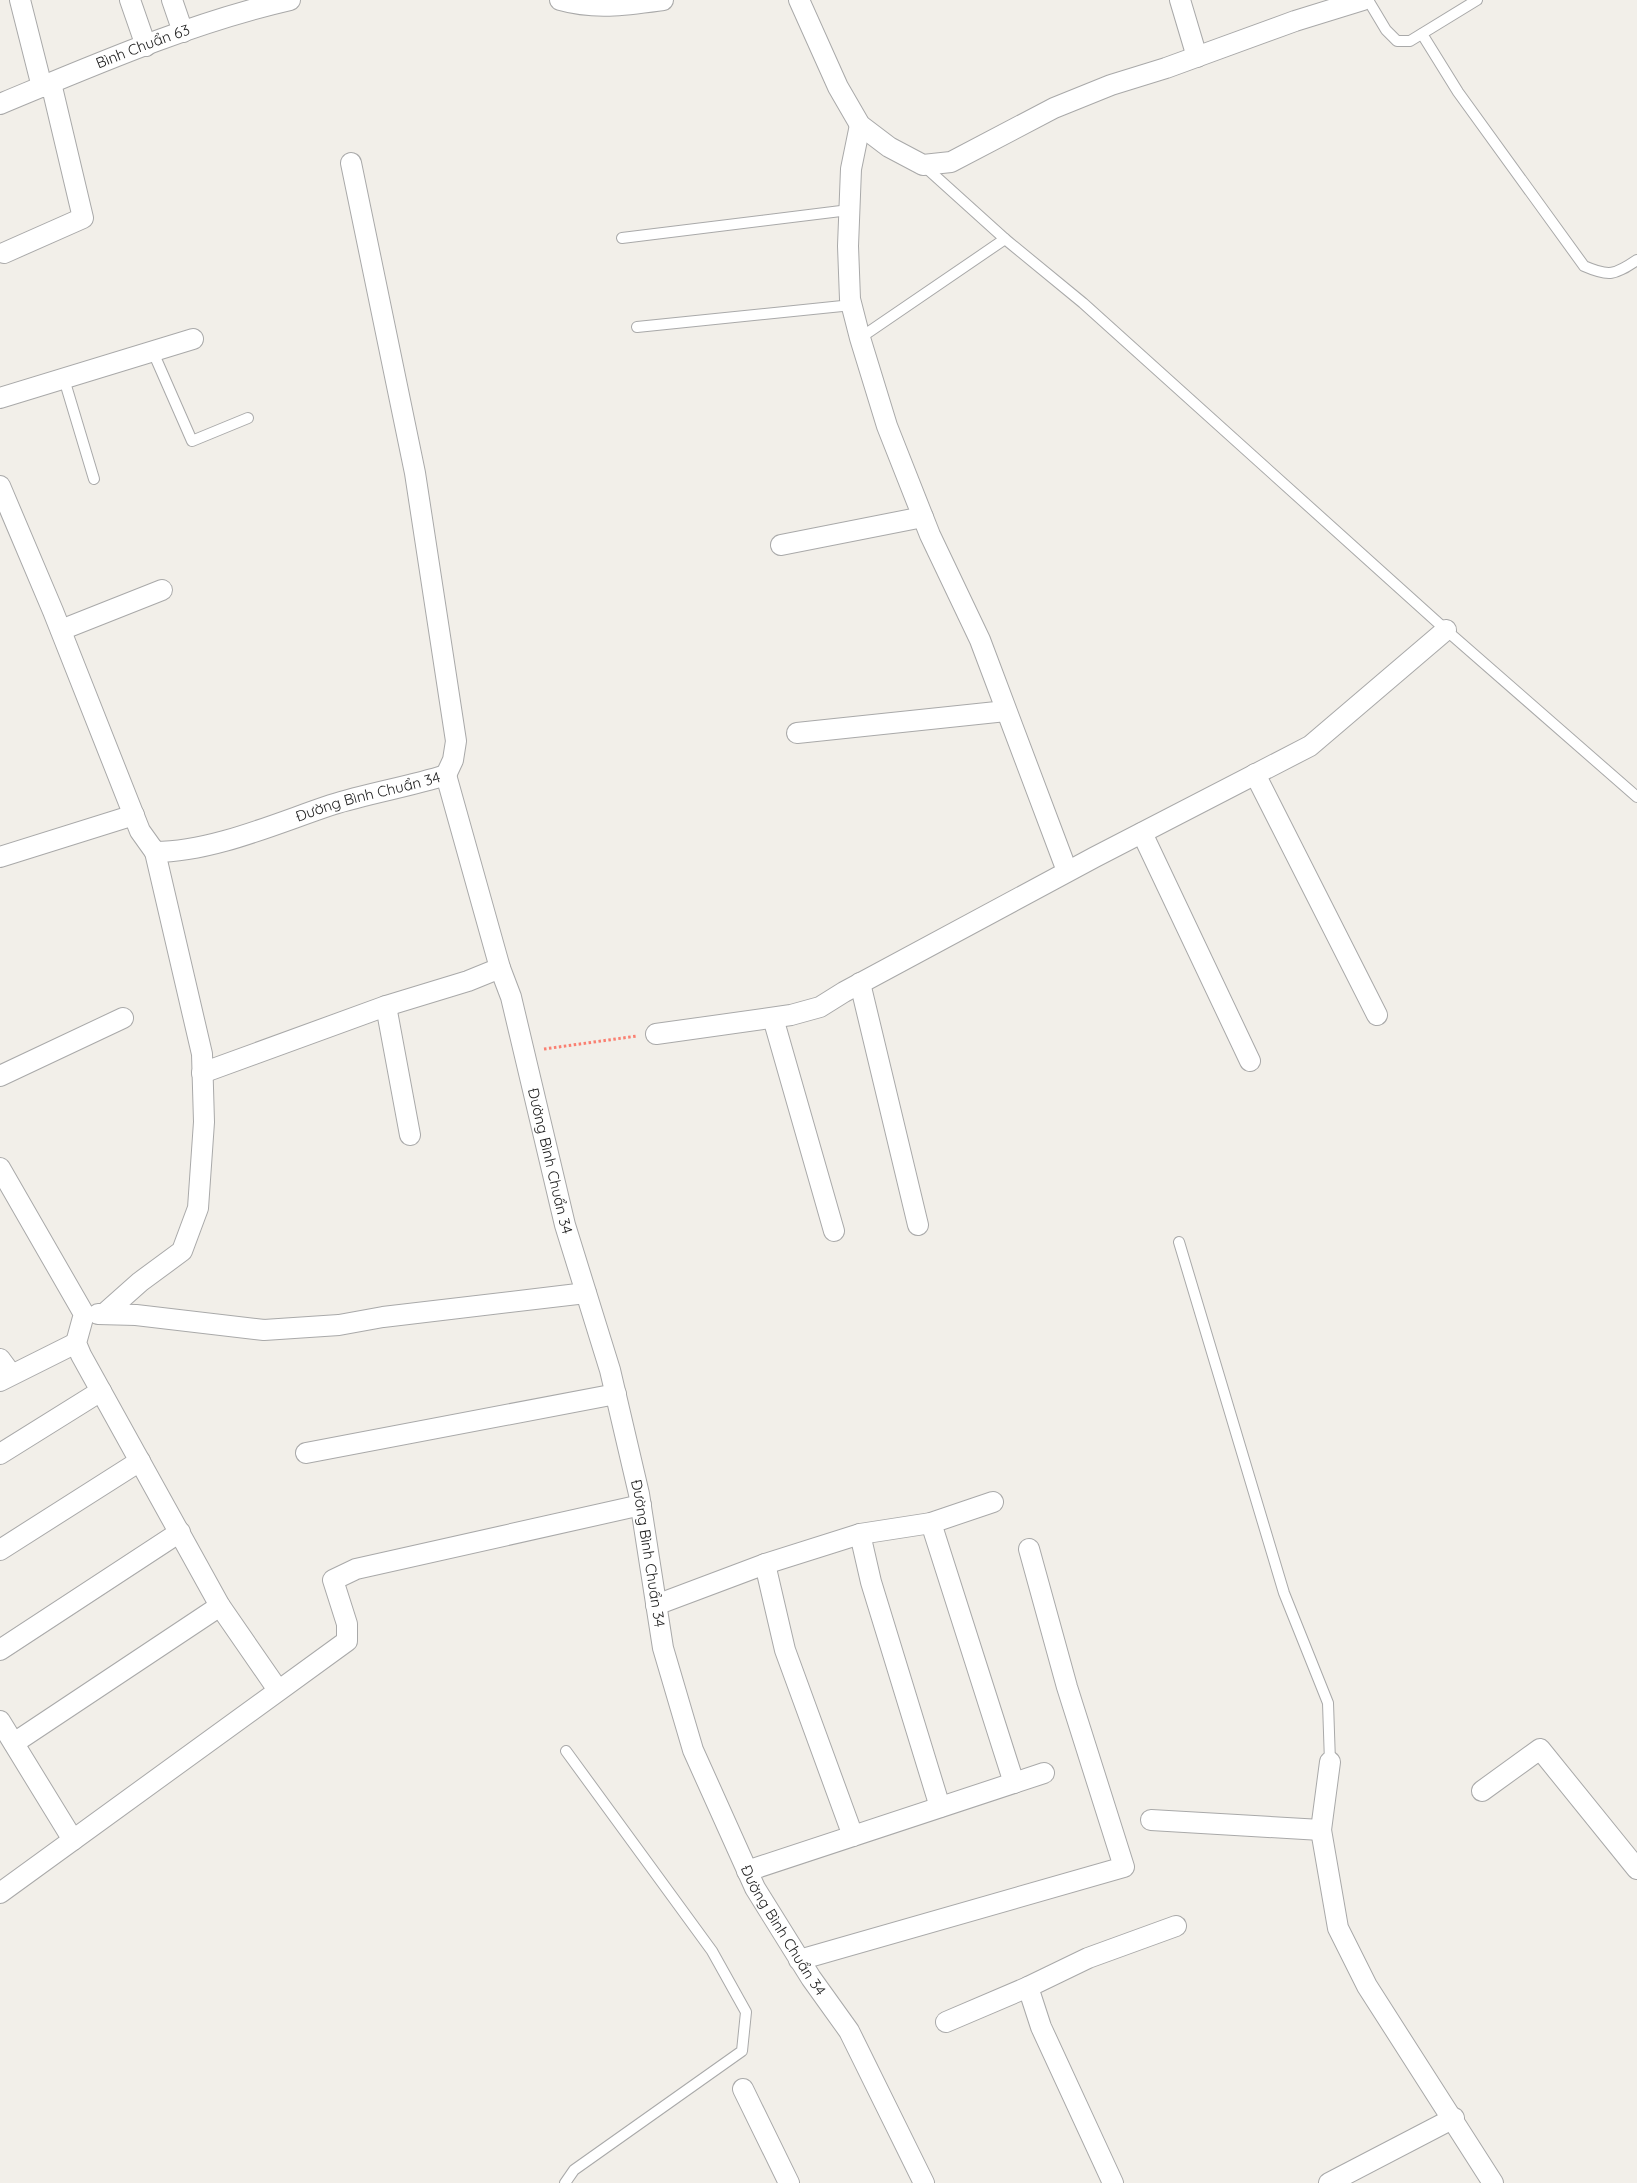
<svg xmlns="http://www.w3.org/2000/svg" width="1637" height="2183" viewBox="0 0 1637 2183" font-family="Quicksand,sans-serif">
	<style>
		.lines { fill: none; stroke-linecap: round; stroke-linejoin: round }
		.lane-casing { stroke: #a9a9a9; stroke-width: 12 }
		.street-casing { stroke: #a9a9a9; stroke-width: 22 }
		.path { stroke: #fa8072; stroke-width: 3; stroke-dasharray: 2.5 2.5; stroke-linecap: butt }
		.lane { stroke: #fff; stroke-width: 10 }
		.street { stroke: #fff; stroke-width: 20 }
		.labels { text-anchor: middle; stroke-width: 4.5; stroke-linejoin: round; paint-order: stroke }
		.street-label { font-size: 15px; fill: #222; stroke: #fff }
	</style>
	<rect width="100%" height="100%" fill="#f2efe9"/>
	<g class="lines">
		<defs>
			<g id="lane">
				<path d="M 1368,0 L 1386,30 L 1397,41 L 1410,41 L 1477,0"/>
				<path d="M 1422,34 L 1458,92 L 1584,266 C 1609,277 1615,275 1637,260"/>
				<path d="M 923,165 L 1005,239 L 1083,303 L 1446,630 L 1637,797"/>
				<path d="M 622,238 L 849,210"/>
				<path d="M 637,327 L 852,305"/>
				<path d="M 860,338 L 1005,239"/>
				<path d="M 153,352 L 192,441 L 248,418"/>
				<path d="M 64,379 L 94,479"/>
				<path d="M 1179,1242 L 1284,1593 L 1328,1703 L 1330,1762"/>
				<path d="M 565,2183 L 574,2170 L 742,2051 L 746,2012 L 712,1951 L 566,1751"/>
			</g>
			<g id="street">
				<path d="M 20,0 L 42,87"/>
				<path d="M 130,0 L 146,46"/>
				<path d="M 172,0 L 183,32"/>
				<path d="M 560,0 C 595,10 627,5 663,0"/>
				<path d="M 799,0 L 838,87 L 860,125 L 889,147 L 923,165 L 951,162 L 1054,108 L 1111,85 L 1166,68 L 1295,21 L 1363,0"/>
				<path d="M 1180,0 L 1197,57"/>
				<path id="s1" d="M 0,104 C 94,65 190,23 290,0"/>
				<path d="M 860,125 L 851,169 L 848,246 L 850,299 L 860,338 L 887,426 L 930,535 L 980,640 L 1067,871"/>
				<path d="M 351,163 L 415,473 L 456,741 L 453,760 L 446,775"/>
				<path d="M 4,253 L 83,218 L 51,83"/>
				<path d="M 0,398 L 193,339"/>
				<path id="s2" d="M 0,486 L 53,611 L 140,831 L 155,852 C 212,852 277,823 331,805 C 369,793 408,787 446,775 L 500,968 L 511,997 L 565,1225 L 610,1370 L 639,1494 L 663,1648 L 693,1750 L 755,1888 L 811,1978 L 849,2031 L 924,2183"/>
				<path d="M 781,545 L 923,517"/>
				<path d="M 61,630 L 162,590"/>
				<path d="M 797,733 L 1006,711"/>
				<path d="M 1255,774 L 1377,1015"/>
				<path d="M 1142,833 L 1250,1061"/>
				<path d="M 0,857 L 134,815"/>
				<path d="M 860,983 L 918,1225"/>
				<path d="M 386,1006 L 410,1135"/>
				<path d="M 773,1018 L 834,1231"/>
				<path d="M 656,1034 L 791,1015 L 820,1007 L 844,992 L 1095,857 L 1310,746 L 1446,630"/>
				<path d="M 202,1073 L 386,1006 L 468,981 L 500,968"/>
				<path d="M 0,1076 L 123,1018"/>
				<path d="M 0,1168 L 84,1314 L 76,1343 L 81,1355 L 220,1606 L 278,1690"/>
				<path d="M 98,1314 L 136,1315 L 264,1330 L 339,1325 L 383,1317 L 586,1293"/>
				<path d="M 104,1314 L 140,1282 L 182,1251 L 198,1208 L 204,1122 L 202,1054 L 155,852"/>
				<path d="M 0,1359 L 11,1374"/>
				<path d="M 0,1381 L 76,1343"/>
				<path d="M 306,1453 L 616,1394"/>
				<path d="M 0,1454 L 101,1391"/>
				<path d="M 931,1523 L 1014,1783"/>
				<path d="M 860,1534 L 871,1582 L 940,1807"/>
				<path d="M 0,1550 L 140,1461"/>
				<path d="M 765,1564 L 785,1650 L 853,1836"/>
				<path d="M 656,1605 L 765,1564 L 860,1534 L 931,1523 L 993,1502"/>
				<path d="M 0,1650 L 180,1532"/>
				<path d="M 0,1721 L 73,1840"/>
				<path d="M 14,1743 L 220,1606"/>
				<path d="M 1330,1762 L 1321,1830 L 1338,1928 L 1367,1986 L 1493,2183"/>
				<path d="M 1482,1791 L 1540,1749 L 1637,1869"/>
				<path d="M 1151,1820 L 1321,1830"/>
				<path d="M 747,1871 L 1044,1773"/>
				<path d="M 0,1893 L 347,1641 L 347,1624 L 333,1580 L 356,1569 L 641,1505"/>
				<path d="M 799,1960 L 1124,1867 L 1067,1687 L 1029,1549"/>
				<path d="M 946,2022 L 1028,1987"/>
				<path d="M 743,2089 L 789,2183"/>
				<path d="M 1113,2183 L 1041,2027 L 1028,1987 L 1088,1958 L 1176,1926"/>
				<path d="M 1329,2183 L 1454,2118"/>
			</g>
		</defs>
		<use href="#lane" class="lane-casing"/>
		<use href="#street" class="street-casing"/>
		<path class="path" d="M 544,1049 L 637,1036"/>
		<use href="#lane" class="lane"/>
		<use href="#street" class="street"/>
	</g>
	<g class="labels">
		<g class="street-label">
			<text dy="5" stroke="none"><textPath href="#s1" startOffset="154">Bình Chuẩn 63</textPath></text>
			<text dy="5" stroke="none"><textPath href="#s2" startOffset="619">Đường Bình Chuẩn 34</textPath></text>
			<text dy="5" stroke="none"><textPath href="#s2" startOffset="1100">Đường Bình Chuẩn 34</textPath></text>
			<text dy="5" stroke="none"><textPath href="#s2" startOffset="1505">Đường Bình Chuẩn 34</textPath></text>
			<text dy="5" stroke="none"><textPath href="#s2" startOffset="1909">Đường Bình Chuẩn 34</textPath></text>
		</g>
	</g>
</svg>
